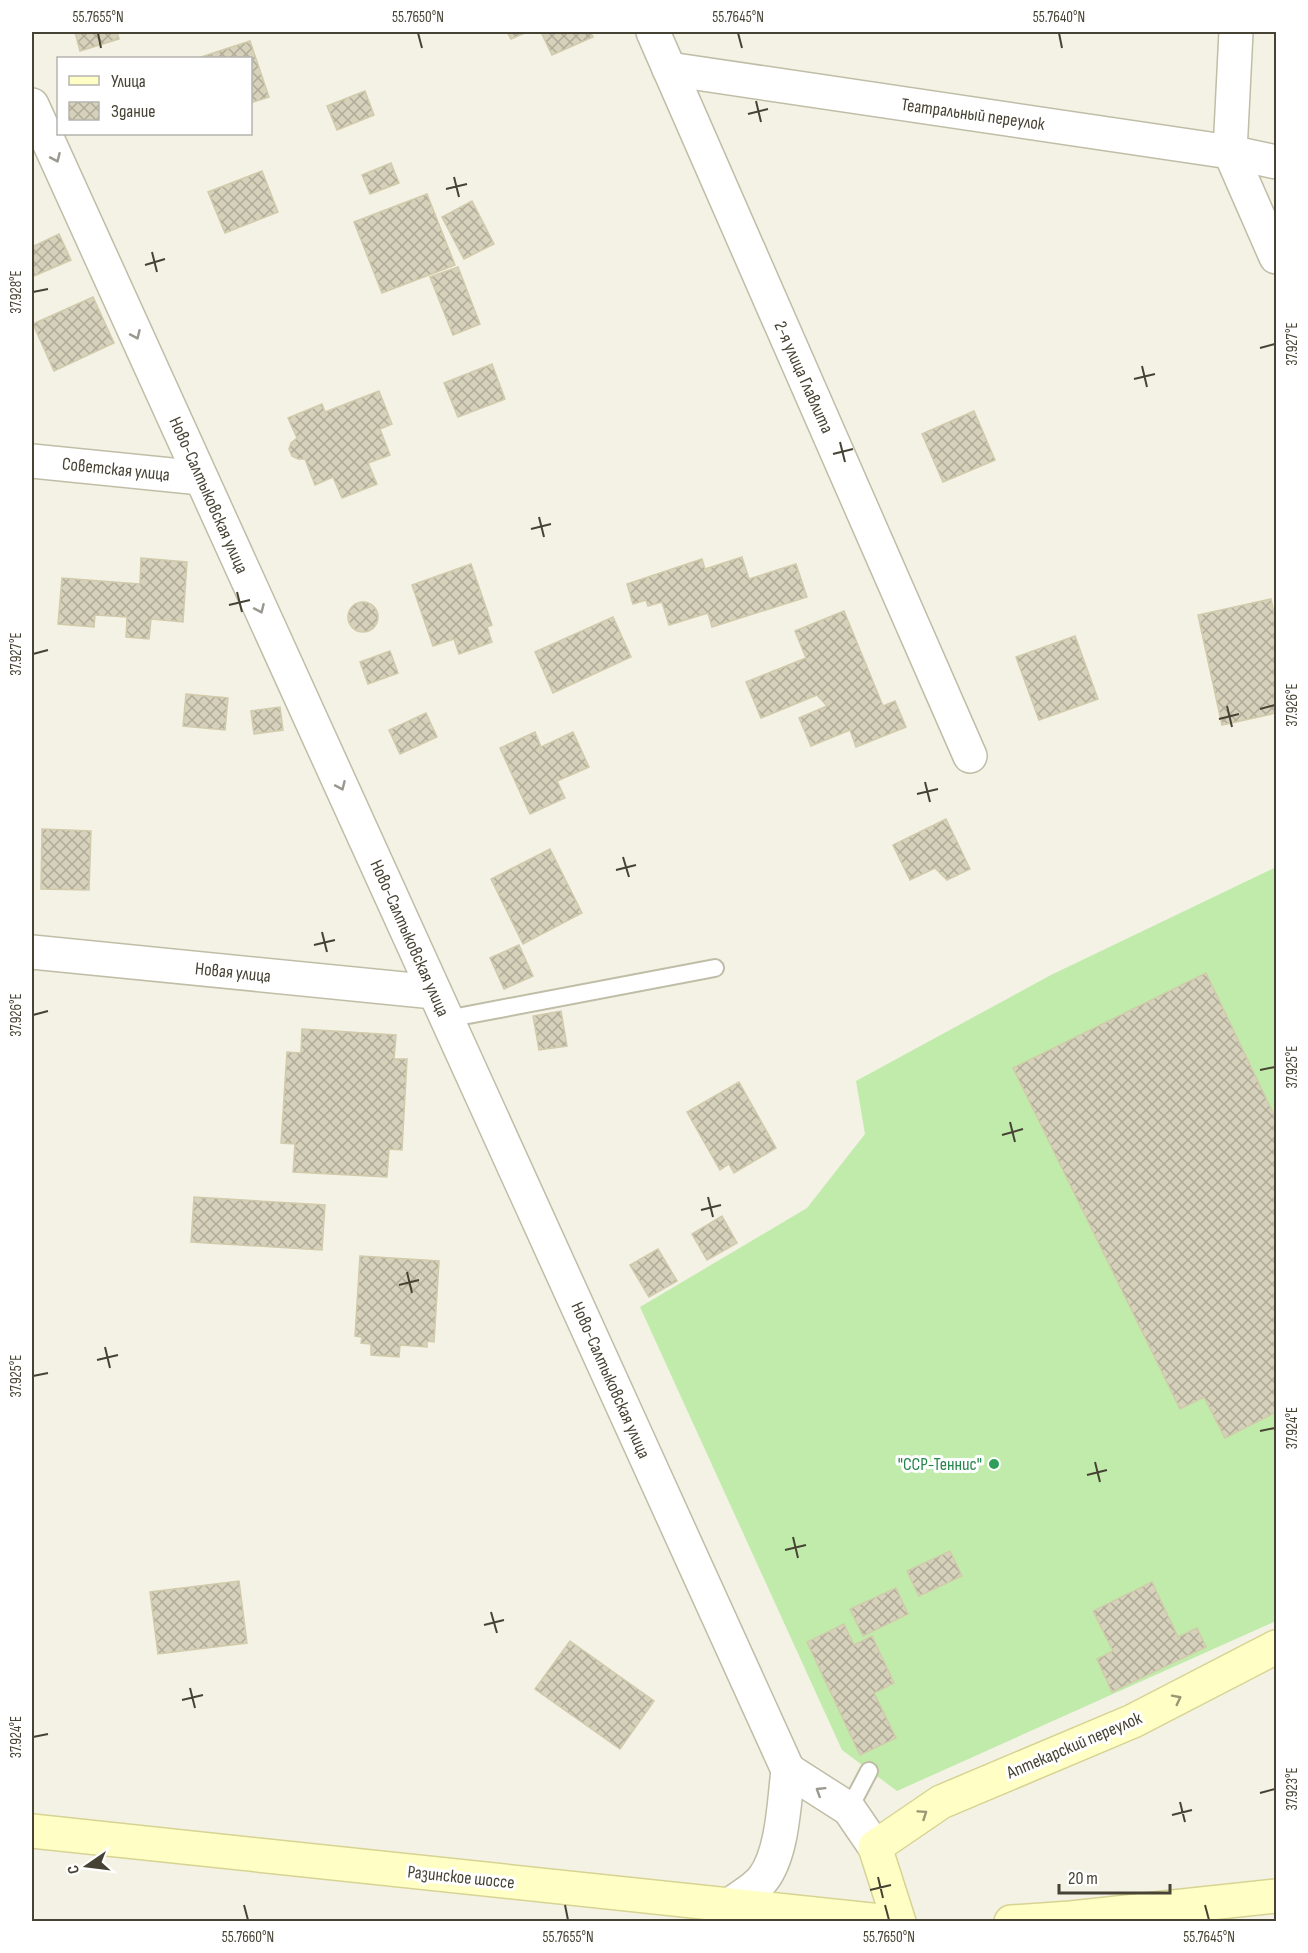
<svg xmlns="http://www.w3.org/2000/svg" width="1308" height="1953" font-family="'Sofia Sans Condensed',sans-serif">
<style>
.garden{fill:#c0ebab}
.building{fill:url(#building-cross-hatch);stroke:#d1cbac;stroke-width:1.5}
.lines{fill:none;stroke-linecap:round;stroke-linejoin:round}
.lane-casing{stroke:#c0bda7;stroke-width:20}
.street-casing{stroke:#c0bda7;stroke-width:36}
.secondary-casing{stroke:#d7d392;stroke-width:36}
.lane{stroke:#fff;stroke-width:16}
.street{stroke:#fff;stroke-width:33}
.secondary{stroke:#fffec4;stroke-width:33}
.oneway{stroke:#9a988f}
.oneway2{stroke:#9a9775}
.ticks{fill:none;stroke:#474334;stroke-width:2}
.leisure-dot{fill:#2e9e5b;stroke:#fff;stroke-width:2}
.labels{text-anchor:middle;stroke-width:6;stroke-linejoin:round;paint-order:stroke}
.street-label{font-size:18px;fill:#474334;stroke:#fff}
.leisure-label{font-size:18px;fill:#27864d;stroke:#fff;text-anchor:end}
.neatline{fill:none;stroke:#474334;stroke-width:2}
.ticks-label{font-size:15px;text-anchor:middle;fill:#474334}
</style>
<defs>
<pattern id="building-cross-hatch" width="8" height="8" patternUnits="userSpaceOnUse" patternTransform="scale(1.5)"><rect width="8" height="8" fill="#d6d1ba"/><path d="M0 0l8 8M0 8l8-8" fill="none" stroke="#afab98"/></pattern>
</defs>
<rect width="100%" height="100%" fill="#f4f2e5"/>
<path class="garden" d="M1276,867V1621L897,1791L842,1750L640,1307L807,1208L865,1134L856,1081L1051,975Z"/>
<g class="building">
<path d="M75,32H117L119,39L80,51Z"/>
<path d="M507,32H527L511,39Z"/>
<path d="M541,32H590L593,37L552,55Z"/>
<path d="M250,41L269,97L250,103V58H198Z"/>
<path d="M365,91L374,115L337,130L327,106Z"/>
<path d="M391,163L399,183L370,194L362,175Z"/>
<path d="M262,171L278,212L225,233L208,192Z"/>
<path d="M427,194L455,265L382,293L354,222Z"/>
<path d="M472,201L494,244L464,259L442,217Z"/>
<path d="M59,234L71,260L34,276L32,271V247Z"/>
<path d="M458,267L480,324L453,335L430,277Z"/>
<path d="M93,297L114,343L54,371L33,324Z"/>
<path d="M492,364L505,399L458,417L444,383Z"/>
<path d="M379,391L392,424L380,429L390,455L368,463L377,484L342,498L333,477L315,485L305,459H298L292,456L289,449L291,443L297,438L288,418L322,404L325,412Z"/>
<path d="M974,411L995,460L943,482L922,434Z"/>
<path d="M742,557L749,579L796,564L807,597L712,627L708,613L669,625L662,602L648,606L646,600L633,604L627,584L702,559L705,569Z"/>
<path d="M141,558L187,562L183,622L151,619L149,639L126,637L127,617L95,615L94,627L58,624L62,578L140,584Z"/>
<path d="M471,564L492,625L487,627L492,642L459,654L454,639L433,646L412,585Z"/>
<path d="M1271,599L1276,623V713L1222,725L1198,615Z"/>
<circle cx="363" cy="617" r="15"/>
<path d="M844,611L883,706L895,701L906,727L856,747L850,730L811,746L799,718L827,706L817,695L761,718L746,682L806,658L795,631Z"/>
<path d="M613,617L631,657L553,693L535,652Z"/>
<path d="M1075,636L1098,699L1039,720L1016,657Z"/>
<path d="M390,651L398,673L368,684L360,662Z"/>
<path d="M186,694L228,698L225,730L183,726Z"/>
<path d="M280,707L283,730L254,734L251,711Z"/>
<path d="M426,713L437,737L400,754L389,730Z"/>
<path d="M535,732L541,747L573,732L589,767L557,781L565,798L530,814L500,748Z"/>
<path d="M946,819L970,869L947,880L935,868L910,880L893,845Z"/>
<path d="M42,829L91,831L89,890L41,889Z"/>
<path d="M550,849L582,913L523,944L491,879Z"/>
<path d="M519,945L533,976L504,989L490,958Z"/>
<path d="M1206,973L1276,1119V1412L1225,1438L1204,1397L1180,1409L1013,1068Z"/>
<path d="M561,1011L567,1046L539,1050L533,1016Z"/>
<path d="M302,1029L396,1035L394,1059H407L402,1150L389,1149L387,1177L293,1172L295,1144L281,1143L287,1052L301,1053Z"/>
<path d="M739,1082L776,1148L734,1173L729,1164L720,1170L687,1112Z"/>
<path d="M194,1197L325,1205L322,1250L191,1242Z"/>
<path d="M722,1216L737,1243L707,1260L692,1234Z"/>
<path d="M658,1249L677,1281L649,1297L630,1265Z"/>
<path d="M360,1256L439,1261L434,1342L427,1341V1347L400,1345L399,1357L371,1355V1344L361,1343L362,1337L355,1336Z"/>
<path d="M950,1551L962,1576L919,1596L907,1571Z"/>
<path d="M239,1581L247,1643L158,1654L150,1592Z"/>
<path d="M1152,1582L1178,1637L1197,1628L1206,1647L1112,1692L1097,1659L1113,1651L1093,1611Z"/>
<path d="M896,1588L908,1614L863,1636L850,1609Z"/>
<path d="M844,1624L854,1645L872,1636L894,1683L874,1693L896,1738L860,1755L807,1642Z"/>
<path d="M570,1641L654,1701L620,1749L535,1689Z"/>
</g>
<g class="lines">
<g class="lane-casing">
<g id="lane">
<path d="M447,1019L715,968"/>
<path d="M849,1809L869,1771"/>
</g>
</g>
<g class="street-casing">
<g id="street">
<path d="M653,32L970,756"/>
<path d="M1236,32L1230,152L1276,257"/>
<path d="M669,69L1230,152L1276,162"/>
<path d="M32,105L788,1770"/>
<path d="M32,461L201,478"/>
<path d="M32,952L434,992"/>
<path d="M730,1905C740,1897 755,1889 763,1879C783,1853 784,1802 788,1770L849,1809L875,1847"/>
</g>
</g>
<g class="secondary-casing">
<g id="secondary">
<path d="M32,1831L890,1922"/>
<path d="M899,1922L875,1847L941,1802L1133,1721L1276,1647"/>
<path d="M1011,1922L1071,1918L1276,1896"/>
</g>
</g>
<use href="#lane" class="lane"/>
<use href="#street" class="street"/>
<use href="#secondary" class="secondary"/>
</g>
<defs><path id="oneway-chevron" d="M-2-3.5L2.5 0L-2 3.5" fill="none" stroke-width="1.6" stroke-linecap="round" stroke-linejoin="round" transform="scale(1.5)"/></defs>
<g class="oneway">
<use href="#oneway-chevron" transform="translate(56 158) rotate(66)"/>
<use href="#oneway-chevron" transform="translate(136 335) rotate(66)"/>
<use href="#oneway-chevron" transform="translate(260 609) rotate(66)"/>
<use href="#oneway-chevron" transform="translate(341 786) rotate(66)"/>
<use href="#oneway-chevron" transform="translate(820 1791) rotate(-148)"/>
</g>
<g class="oneway2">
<use href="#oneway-chevron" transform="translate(1177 1699) rotate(-27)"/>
<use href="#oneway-chevron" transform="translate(923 1814) rotate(-34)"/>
</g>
<path class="ticks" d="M98,33L101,48M418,33L422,48M738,33L742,48M1059,33L1062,48M756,101L761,122M748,114L768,109M454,177L459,197M446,189L467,184M152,252L157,272M145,265L165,259M33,292L48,289M1260,348L1275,344M1142,366L1147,387M1134,379L1155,374M840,442L845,462M833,454L853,449M539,517L544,537M531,529L551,524M237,592L242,612M229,605L250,600M33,654L48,650M1227,706L1232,727M1260,709L1275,705M1219,719L1239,714M925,782L930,802M917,794L938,789M623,857L629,877M616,870L636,865M322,932L327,952M314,945L335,940M33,1015L48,1011M1260,1070L1275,1067M1010,1122L1015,1142M1002,1135L1023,1129M708,1197L713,1217M701,1210L721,1205M407,1272L412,1293M399,1285L419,1280M105,1347L110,1368M97,1360L118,1355M33,1376L48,1373M1260,1431L1275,1428M1095,1462L1100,1482M1087,1475L1107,1470M793,1537L798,1558M785,1550L806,1545M491,1612L497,1633M484,1625L504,1620M190,1688L195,1708M182,1700L203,1695M33,1737L48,1734M1260,1793L1275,1789M1180,1802L1185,1822M1172,1815L1192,1810M878,1877L883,1898M870,1890L891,1885M244,1905L248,1920M565,1905L568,1920M885,1905L889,1920M1205,1905L1209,1920"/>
<circle class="leisure-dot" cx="994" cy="1464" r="6"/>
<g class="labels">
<g class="street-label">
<text transform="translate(973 114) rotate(8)" y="6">Театральный переулок</text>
<text transform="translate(804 377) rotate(66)" y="6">2-я улица Главлита</text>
<text transform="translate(116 469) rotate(6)" y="6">Советская улица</text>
<text transform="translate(209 495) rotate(66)" y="6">Ново-Салтыковская улица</text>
<text transform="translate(410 938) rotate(66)" y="6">Ново-Салтыковская улица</text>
<text transform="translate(233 972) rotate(6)" y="6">Новая улица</text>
<text transform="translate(611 1380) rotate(66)" y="6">Ново-Салтыковская улица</text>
<text transform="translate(1074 1745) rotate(-23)" y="6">Аптекарский переулок</text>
<text transform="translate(461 1877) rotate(6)" y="6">Разинское шоссе</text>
</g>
<g class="leisure-label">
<text x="982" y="1470">"ССР-Теннис"</text>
</g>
</g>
<rect width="1308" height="1953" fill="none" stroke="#ffffff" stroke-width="66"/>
<rect x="57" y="57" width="195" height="78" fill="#ffffff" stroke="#b5b4ae" stroke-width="1.5"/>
<rect x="69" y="76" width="30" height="9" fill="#fffec4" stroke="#b5b4ae" stroke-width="1.5"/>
<text x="111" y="87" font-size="18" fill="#474334">Улица</text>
<rect x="69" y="102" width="30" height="18" fill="url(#building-cross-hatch)" stroke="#b5b4ae" stroke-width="1.5"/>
<text x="111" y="117" font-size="18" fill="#474334">Здание</text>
<g transform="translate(87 1866) rotate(256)" stroke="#ffffff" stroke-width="4.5" paint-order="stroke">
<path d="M0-4.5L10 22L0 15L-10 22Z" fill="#474334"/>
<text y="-9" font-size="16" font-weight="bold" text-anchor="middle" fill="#474334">С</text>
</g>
<path d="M1059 1884v9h111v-9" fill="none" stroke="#474334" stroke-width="3"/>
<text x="1068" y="1884" font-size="18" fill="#474334" stroke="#ffffff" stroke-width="4.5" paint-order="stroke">20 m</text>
<rect x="33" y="33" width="1242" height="1887" class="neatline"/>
<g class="ticks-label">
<text x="98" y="22">55.7655°N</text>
<text x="418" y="22">55.7650°N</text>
<text x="738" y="22">55.7645°N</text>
<text x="1059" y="22">55.7640°N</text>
<text transform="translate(16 292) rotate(-90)" y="5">37.928°E</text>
<text transform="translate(1292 344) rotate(-90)" y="5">37.927°E</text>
<text transform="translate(16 654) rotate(-90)" y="5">37.927°E</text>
<text transform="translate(1292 705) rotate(-90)" y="5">37.926°E</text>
<text transform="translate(16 1015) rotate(-90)" y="5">37.926°E</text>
<text transform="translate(1292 1067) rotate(-90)" y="5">37.925°E</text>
<text transform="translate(16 1376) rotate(-90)" y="5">37.925°E</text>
<text transform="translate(1292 1428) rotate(-90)" y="5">37.924°E</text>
<text transform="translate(16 1737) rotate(-90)" y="5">37.924°E</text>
<text transform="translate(1292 1789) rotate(-90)" y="5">37.923°E</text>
<text x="248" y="1942">55.7660°N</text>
<text x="568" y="1942">55.7655°N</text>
<text x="889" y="1942">55.7650°N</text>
<text x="1209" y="1942">55.7645°N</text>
</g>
</svg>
